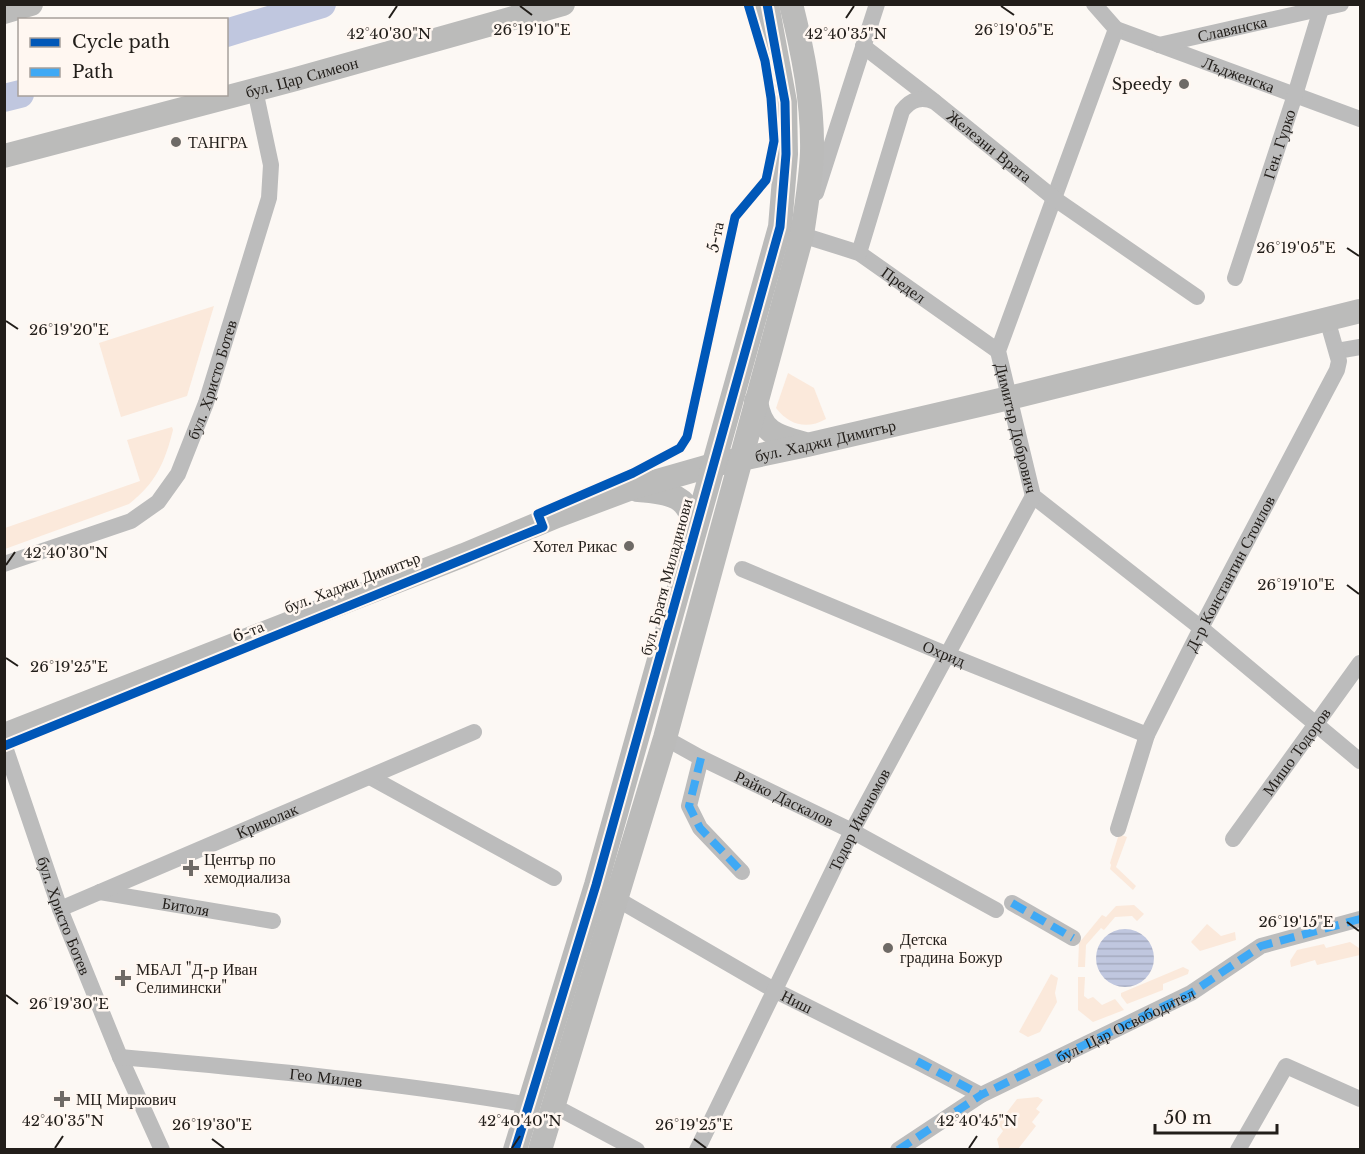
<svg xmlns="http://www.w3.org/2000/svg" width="1365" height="1154" font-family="'Libre Baskerville',serif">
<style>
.grass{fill:#fbe9db}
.water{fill:url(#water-rules)}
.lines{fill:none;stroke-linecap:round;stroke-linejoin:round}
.river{stroke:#c0c7df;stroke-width:28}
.street{stroke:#bcbcbc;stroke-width:16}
.secondary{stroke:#bbbbba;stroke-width:24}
.quiet{stroke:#3fa9f5;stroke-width:8;stroke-dasharray:15 8;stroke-linecap:butt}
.cycleway-casing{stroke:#fff7f1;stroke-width:13}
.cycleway{stroke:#0057b8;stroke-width:9}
.ticks{fill:none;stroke:#221e1a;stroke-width:2}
.poi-dot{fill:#6e6a66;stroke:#fff7f1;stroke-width:2}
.labels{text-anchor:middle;stroke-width:5;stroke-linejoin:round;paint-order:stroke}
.street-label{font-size:16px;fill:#221e1a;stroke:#fff7f1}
.poi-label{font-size:16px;fill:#221e1a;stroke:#fff7f1;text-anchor:start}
.ticks-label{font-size:15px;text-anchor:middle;fill:#221e1a;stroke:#fff7f1;stroke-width:5;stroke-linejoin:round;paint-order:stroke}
</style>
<defs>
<pattern id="water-rules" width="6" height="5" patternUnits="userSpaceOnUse" patternTransform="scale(1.5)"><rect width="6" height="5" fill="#c0c7df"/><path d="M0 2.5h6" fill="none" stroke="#a5aabf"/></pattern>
</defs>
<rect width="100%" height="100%" fill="#fcf8f4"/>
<g class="grass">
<path d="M214,306L187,396L121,417L99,343Z"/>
<path d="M788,373L814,388L826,419C807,430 789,425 776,408Z"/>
<path d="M172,427L173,430C165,462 156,483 129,504L5,549V528L140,481L127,440Z"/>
<path d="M1119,834L1127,837L1116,867L1136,886L1133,890L1110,869L1111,865L1110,863Z"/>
<path d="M1134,905L1144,914L1137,921L1132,916L1115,917L1104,930L1101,928L1086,945L1085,967H1078L1079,943L1102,915L1106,917L1116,906Z"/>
<path d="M1207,924L1221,936L1235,932L1236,940L1200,951L1191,942Z"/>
<path d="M1350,942L1359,948L1360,955L1317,965L1315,960L1291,967L1290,961L1297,950L1324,944L1326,948Z"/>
<path d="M1183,967L1189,970L1188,974L1163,984V990L1127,1004L1121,996V993Z"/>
<path d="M1051,974L1058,978L1055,993L1057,1002L1040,1032L1028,1037L1019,1032Z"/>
<path d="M1078,977H1085L1084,996L1088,999L1093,997L1102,1005L1115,999L1124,1010L1093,1022L1078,1010Z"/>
<path d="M1038,1097L1043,1100L1036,1109L1040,1112L1032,1122L1036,1126L1018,1149H998L999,1147L997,1139L1003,1131L998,1124L1017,1099Z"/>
</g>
<circle class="water" cx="1125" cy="958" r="29"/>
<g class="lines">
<g class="river">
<path d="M226,33L322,4"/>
<path d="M4,98L20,94"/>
</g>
<g class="street">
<path id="s1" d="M1094,4L1116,29L1360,119"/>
<path id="s2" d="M1116,29L998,351L1033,496L1201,628L1360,761"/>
<path id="s3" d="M1159,45L1341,4"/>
<path d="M863,46L934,101"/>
<path d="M816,193L877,4"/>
<path id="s4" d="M805,226L802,235L859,253L998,351"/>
<path id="s5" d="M859,253L902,111C911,99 922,96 935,102L1055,199L1197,297"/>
<path id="s6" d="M1235,278L1295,95L1321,9"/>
<path d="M1337,351L1360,347"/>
<path id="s7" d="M4,564L131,521L158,502L178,474L206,403L269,198L271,165L255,90"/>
<path id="s8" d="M742,569L948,655L1147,735"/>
<path id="s9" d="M665,738L701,758L852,831L996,910"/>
<path id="s10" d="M4,744L60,909L120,1057L162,1150"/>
<path d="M701,758L689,806L700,828L742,872"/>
<path d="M370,777L554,878"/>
<path id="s11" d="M1118,829L1147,735L1201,628L1337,370L1339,361L1327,319"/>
<path id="s12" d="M1233,839L1360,663"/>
<path id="s13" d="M100,892L273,921"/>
<path id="s14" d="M617,899L774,990L920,1063L981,1095"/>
<path d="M1012,903L1073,938"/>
<path id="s15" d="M60,909L474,732"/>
<path id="s16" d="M120,1057C257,1069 394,1082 530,1105"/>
<path d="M554,1106L637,1150"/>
<path id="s17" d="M697,1150L852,831L1033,496"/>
<path d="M898,1150L981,1095L1191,993L1261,946L1360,919"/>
<path d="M1238,1150L1286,1066L1360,1099"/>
</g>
<g class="secondary">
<path d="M4,12L31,4"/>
<path id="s18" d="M4,156L296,79L563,4"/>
<path d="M756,401C761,433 776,436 805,444"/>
<path d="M638,490C668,492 692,495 694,531"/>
<path id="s19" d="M4,735L464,555L557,516L629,489L713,465L807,445L1009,398L1360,311"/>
<path d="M515,1150L596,885L780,227L786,154L785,102L767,4"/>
<path d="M540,1150L665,738L802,235C806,208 811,179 812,152C813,102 803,52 791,4"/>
</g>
<g class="quiet">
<path d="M701,758L689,806L700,828L742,872"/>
<path d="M1012,903L1073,938"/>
<path d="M917,1061L981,1095"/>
<path id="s20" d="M898,1150L981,1095L1191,993L1261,946L1360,919"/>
</g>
<g class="cycleway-casing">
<g id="cycleway">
<path d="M4,746L543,527L538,514L633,473L680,448L687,437L735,217L766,180L774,141L771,98L765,61L748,4"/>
<path d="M515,1150L596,885L780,227L786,154L785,102L767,4"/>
</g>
</g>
<use href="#cycleway" class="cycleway"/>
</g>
<path class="ticks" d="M520,6L532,15M1001,6L1014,15M389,18L397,6M846,18L854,6M1347,248L1359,256M6,321L18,329M6,565L15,552M1347,585L1359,594M6,658L18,666M1347,922L1359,931M6,995L18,1004M212,1139L224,1148M694,1139L706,1148M55,1148L63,1136M512,1148L520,1136M969,1148L977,1136"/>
<g class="poi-dot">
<circle cx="1184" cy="84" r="6"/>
<circle cx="176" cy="142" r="6"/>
<circle cx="629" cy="546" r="6"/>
<path d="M188 859h6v6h6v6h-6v6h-6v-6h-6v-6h6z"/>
<circle cx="888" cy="948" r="6"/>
<path d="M120 969h6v6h6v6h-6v6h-6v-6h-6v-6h6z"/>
<path d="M59 1090h6v6h6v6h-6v6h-6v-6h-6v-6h6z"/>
</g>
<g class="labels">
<g class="street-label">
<text dy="6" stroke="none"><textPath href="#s3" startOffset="75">Славянска</textPath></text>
<text dy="6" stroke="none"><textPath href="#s1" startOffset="164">Лъдженска</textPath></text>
<text dy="6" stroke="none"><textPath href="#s18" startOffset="308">бул. Цар Симеон</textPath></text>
<text dy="6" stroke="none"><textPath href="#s6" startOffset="141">Ген. Гурко</textPath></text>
<text dy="6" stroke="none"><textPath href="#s5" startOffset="256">Железни Врата</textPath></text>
<text transform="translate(715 237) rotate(-78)" y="6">5-та</text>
<text dy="6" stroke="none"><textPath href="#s4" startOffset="124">Предел</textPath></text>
<text dy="6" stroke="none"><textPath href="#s7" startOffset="302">бул. Христо Ботев</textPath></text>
<text dy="6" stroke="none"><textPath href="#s2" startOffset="422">Димитър Добрович</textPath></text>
<text dy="6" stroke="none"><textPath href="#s19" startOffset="874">бул. Хаджи Димитър</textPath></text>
<text dy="6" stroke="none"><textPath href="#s11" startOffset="280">Д-р Константин Стоилов</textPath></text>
<text transform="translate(666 577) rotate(-75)" y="6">бул. Братя Миладинови</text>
<text transform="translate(352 582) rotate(-21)" y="6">бул. Хаджи Димитър</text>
<text transform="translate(248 631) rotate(-22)" y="6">6-та</text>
<text dy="6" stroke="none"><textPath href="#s8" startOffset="219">Охрид</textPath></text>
<text dy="6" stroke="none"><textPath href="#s12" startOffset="108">Мишо Тодоров</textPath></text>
<text dy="6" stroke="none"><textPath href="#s9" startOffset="134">Райко Даскалов</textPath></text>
<text dy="6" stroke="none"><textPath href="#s17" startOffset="368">Тодор Икономов</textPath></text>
<text dy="6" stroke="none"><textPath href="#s15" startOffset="225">Криволак</textPath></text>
<text dy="6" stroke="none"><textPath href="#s13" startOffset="87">Битоля</textPath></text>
<text dy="6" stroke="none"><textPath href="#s10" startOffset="182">бул. Христо Ботев</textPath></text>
<text dy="6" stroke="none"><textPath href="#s14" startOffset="207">Ниш</textPath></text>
<text dy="6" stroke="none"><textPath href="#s20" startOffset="260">бул. Цар Освободител</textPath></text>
<text dy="6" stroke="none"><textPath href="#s16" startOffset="207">Гео Милев</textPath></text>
</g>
<g class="poi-label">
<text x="1172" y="90" text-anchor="end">Speedy</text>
<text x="188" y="148">ТАНГРА</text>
<text x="617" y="552" text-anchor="end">Хотел Рикас</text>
<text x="204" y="865">Център по<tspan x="204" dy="18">хемодиализа</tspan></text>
<text x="900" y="945">Детска<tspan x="900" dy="18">градина Божур</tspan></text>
<text x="136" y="975">МБАЛ "Д-р Иван<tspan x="136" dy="18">Селимински"</tspan></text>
<text x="76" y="1105">МЦ Миркович</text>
</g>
</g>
<g class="ticks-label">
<text x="532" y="35">26°19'10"E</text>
<text x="1014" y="35">26°19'05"E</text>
<text x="389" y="39">42°40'30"N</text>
<text x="846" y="39">42°40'35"N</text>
<text x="1296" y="253">26°19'05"E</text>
<text x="69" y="335">26°19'20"E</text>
<text x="66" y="558">42°40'30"N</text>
<text x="1296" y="590">26°19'10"E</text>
<text x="69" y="672">26°19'25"E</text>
<text x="1296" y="927">26°19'15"E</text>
<text x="69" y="1009">26°19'30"E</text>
<text x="63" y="1126">42°40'35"N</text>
<text x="520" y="1126">42°40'40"N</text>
<text x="977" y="1126">42°40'45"N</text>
<text x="212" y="1130">26°19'30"E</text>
<text x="694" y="1130">26°19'25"E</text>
</g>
<rect width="1365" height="1154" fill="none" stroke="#221e1a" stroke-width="12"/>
<rect x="18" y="18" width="210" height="78" fill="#fff7f1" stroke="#a7a09b" stroke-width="1.5"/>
<rect x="30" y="38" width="30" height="9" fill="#0057b8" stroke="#a7a09b" stroke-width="1.5"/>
<text x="72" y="48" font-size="18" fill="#221e1a">Cycle path</text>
<rect x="30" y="68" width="30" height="9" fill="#3fa9f5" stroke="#a7a09b" stroke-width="1.5"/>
<text x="72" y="78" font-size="18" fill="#221e1a">Path</text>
<path d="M1155 1124v9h122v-9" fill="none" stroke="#221e1a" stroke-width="3"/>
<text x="1164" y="1124" font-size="18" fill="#221e1a" stroke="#fff7f1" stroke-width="4.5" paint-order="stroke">50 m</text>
</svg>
